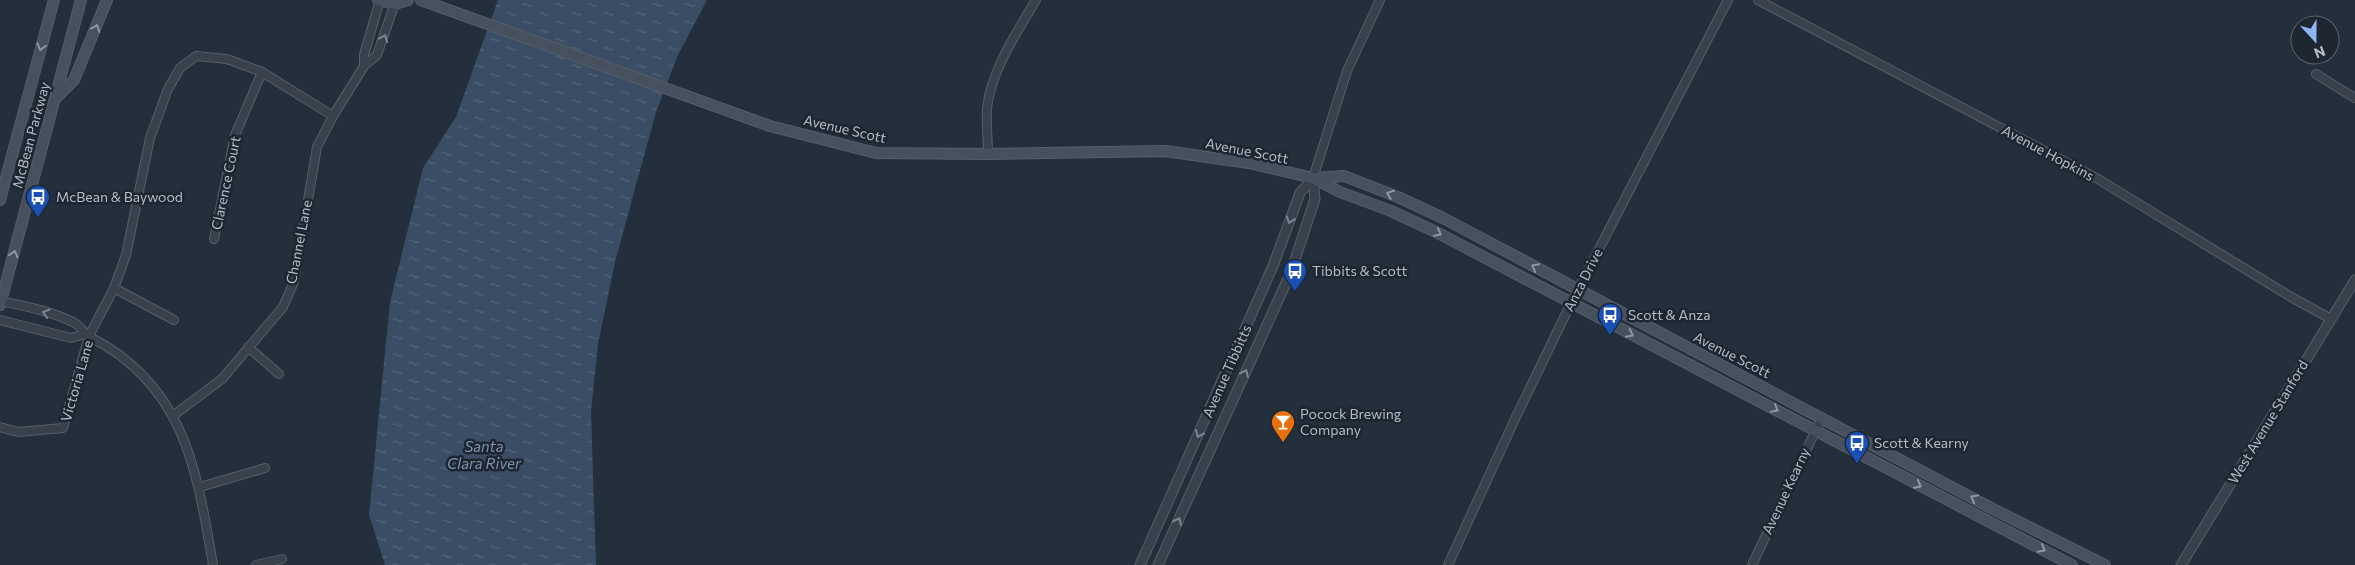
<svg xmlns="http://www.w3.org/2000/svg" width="2355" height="565" font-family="Commissioner,sans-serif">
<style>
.water{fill:url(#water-ripples)}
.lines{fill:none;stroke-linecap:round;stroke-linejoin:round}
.minor-casing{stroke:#565f6a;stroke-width:10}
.tertiary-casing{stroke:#565f6a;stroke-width:11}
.secondary-casing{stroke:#565f6a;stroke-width:12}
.minor{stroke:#38414c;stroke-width:8}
.tertiary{stroke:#38414c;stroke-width:9}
.secondary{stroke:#46505f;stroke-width:10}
.oneway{stroke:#8e96a3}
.oneway2{stroke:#7c8590}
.labels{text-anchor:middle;stroke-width:5;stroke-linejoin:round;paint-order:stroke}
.street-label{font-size:14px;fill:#b4bcc7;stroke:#1d2631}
.poi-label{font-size:14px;fill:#b4bcc7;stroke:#1d2631;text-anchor:start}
.water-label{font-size:15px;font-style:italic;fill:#7c93ae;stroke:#1d2631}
</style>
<defs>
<pattern id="water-ripples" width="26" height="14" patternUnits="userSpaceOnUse" patternTransform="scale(1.25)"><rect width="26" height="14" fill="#3a4d64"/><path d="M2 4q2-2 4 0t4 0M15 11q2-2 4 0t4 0" fill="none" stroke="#546579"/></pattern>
</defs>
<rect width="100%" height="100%" fill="#242f3c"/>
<path class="water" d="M498,0H707L678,55L656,112L615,262L598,344L591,412L596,565H385L369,515L390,302L423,168L456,117Z"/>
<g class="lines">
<g class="minor-casing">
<g id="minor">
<path d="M1758,0L2098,179L2291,297L2331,319"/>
<path d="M364,66V55L380,0"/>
<path d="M2316,74L2355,98"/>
<path d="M988,154C988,139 986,123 987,108C991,71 1017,32 1036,0"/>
<path d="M1313,178L1347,71L1380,0"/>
<path d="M214,239L235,135L262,72"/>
<path d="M114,288L174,320"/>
<path d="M0,301C24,306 51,311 73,322C80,325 83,333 90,337C185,385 197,471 213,565"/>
<path d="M0,320L71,338L85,334"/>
<path d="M248,347L279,374"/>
<path d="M174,415L222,379L283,307L294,282L317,147L333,116L364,66L377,55L396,0"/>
<path d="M0,427L18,432L63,428L89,336L114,288L126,255L150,138L168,89L180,68L196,56L227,59L262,72L333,116"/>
<path d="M200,487L265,468"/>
<path d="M256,565L282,559"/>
<path d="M1448,565L1515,419L1571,303L1728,0"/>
<path d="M1752,565L1822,417"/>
</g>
</g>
<g class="tertiary-casing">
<g id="tertiary">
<path d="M1140,565L1273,266L1300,193L1313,178"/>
<path d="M1158,565L1291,272L1315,199L1313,178"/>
<path d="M2181,565L2355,280"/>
</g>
</g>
<g class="secondary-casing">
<g id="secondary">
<path d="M378,0L395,4L408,0"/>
<path d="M421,0L770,126L876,153L988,154L1165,151L1249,163L1313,178L1340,192L1391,211L1436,232L2072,565"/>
<path d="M56,98L74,80L107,0"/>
<path d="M1314,178L1344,176L1398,197L1443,218L1995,510L2105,565"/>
<path d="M0,200L54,0"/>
<path d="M0,305L81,0"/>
</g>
</g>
<use href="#minor" class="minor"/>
<use href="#tertiary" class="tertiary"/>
<use href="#secondary" class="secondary"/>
</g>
<defs><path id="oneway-chevron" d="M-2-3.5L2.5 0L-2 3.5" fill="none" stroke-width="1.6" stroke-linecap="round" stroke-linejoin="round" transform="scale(1.25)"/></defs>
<g class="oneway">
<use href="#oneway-chevron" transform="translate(96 28) rotate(-69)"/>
<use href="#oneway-chevron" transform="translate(41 47) rotate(105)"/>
<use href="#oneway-chevron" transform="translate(1390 194) rotate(-159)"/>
<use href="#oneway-chevron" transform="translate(1438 233) rotate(27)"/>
<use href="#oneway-chevron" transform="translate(14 254) rotate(-75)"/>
<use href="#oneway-chevron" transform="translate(1535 267) rotate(-153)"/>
<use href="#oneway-chevron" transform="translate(1630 334) rotate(27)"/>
<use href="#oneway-chevron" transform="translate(1775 409) rotate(28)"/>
<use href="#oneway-chevron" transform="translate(1918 485) rotate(28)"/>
<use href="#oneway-chevron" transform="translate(1974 498) rotate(-151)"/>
<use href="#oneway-chevron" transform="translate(2042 549) rotate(28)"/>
</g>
<g class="oneway2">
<use href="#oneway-chevron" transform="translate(384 38) rotate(-68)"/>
<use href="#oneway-chevron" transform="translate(1290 220) rotate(110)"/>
<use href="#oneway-chevron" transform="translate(46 313) rotate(-163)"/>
<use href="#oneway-chevron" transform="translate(1245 373) rotate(-66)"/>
<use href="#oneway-chevron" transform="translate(1199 434) rotate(114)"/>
<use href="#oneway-chevron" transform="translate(1178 521) rotate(-66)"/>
</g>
<defs>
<g id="bus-pin" transform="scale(1.25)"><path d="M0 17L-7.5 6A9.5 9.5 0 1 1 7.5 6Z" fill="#1a4fb4" stroke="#1d2631"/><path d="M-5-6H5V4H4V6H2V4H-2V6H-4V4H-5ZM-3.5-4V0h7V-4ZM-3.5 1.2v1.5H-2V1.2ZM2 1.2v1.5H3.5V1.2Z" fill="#fff"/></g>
<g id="bar-pin" transform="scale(1.25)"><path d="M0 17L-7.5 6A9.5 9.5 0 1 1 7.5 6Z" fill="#e8710a" stroke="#1d2631"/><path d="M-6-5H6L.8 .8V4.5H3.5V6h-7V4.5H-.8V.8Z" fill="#fff"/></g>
</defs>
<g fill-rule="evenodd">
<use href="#bus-pin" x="38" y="197"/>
<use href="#bus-pin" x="1295" y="271"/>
<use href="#bus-pin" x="1610" y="315"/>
<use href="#bar-pin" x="1283" y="422"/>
<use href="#bus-pin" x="1857" y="443"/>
</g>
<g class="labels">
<g class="street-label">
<text transform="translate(845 129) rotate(13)" y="5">Avenue Scott</text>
<text transform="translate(31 135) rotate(-75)" y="5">McBean Parkway</text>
<text transform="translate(1247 151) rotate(11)" y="5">Avenue Scott</text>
<text transform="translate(2048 153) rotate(28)" y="5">Avenue Hopkins</text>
<text transform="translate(226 183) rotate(-78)" y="5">Clarence Court</text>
<text transform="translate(299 242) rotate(-79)" y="5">Channel Lane</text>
<text transform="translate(1583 280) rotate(-63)" y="5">Anza Drive</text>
<text transform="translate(1732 355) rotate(27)" y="5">Avenue Scott</text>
<text transform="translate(1227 371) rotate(-66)" y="5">Avenue Tibbitts</text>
<text transform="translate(77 381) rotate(-74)" y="5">Victoria Lane</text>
<text transform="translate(2268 422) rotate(-59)" y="5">West Avenue Stanford</text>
<text transform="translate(1786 491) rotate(-65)" y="5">Avenue Kearny</text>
</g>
<g class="poi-label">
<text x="56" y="202">McBean &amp; Baywood</text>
<text x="1312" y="276">Tibbits &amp; Scott</text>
<text x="1628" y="320">Scott &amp; Anza</text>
<text x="1300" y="419">Pocock Brewing<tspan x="1300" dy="16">Company</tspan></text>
<text x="1874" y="448">Scott &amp; Kearny</text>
</g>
<g class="water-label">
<text x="484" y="452">Santa<tspan x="484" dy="17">Clara River</tspan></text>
</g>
</g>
<g transform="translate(2315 40) rotate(159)"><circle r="24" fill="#1d2631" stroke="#59626d"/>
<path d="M0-4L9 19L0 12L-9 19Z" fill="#8db6f3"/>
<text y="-8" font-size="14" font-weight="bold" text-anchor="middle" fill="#b4bcc7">N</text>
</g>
</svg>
